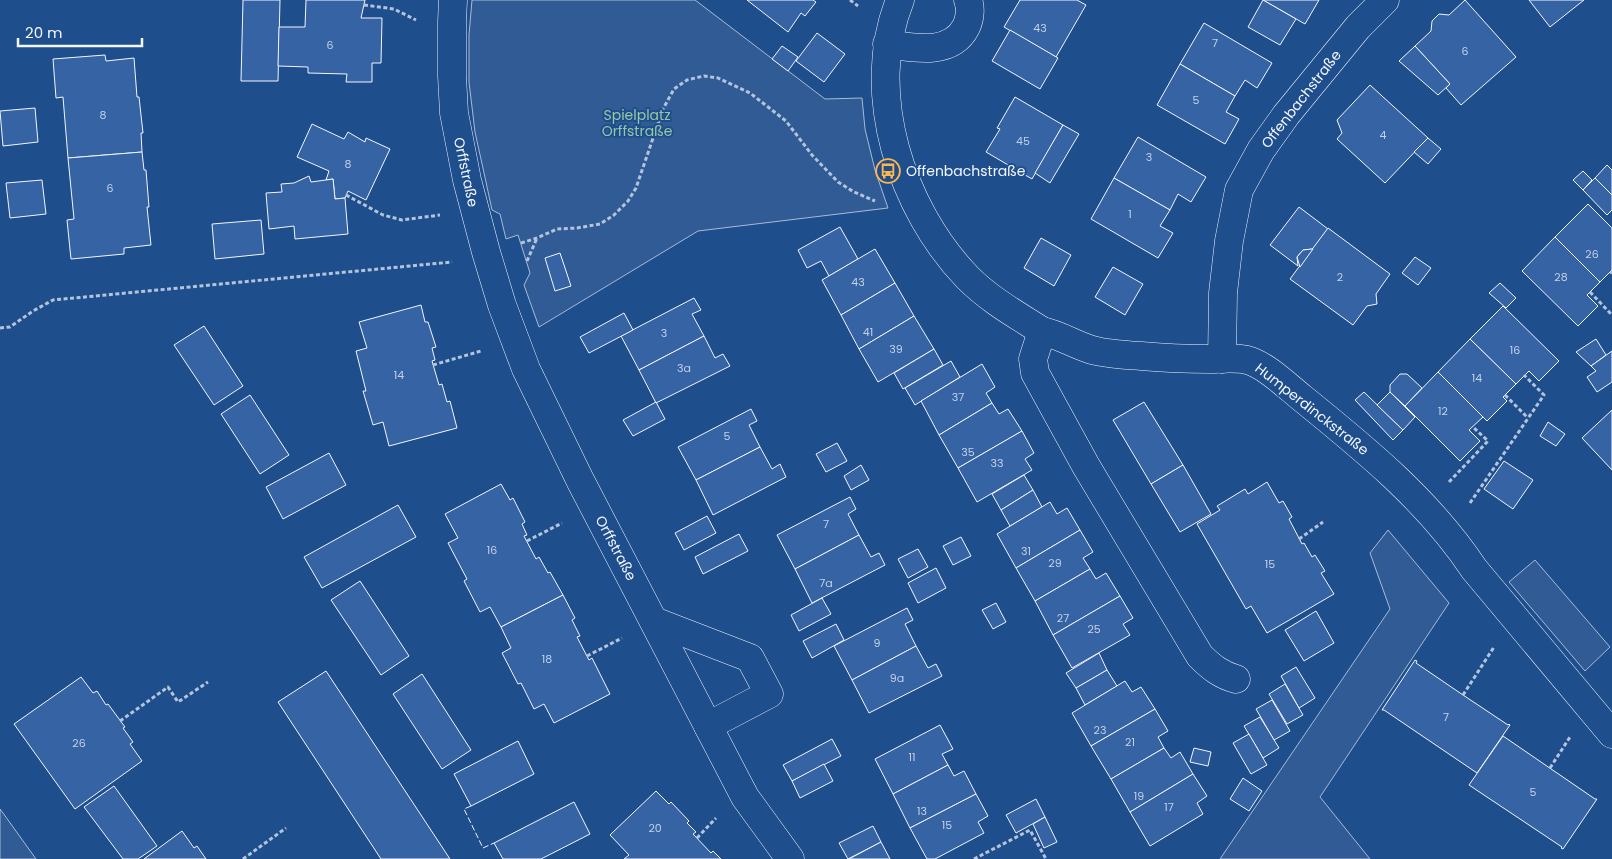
<svg xmlns="http://www.w3.org/2000/svg" width="1612" height="859" font-family="Poppins,sans-serif">
<style>
.built{fill:#305b95;stroke:#a8bbd7}
.building{fill:#3563a3;stroke:#f2f6ff}
.lines{fill:none;stroke-linecap:round;stroke-linejoin:round}
.minor-casing{stroke:#f2f6ff;stroke-width:29}
.path{stroke:#b3c4dc;stroke-width:3;stroke-dasharray:4 2.5;stroke-linecap:butt}
.minor{stroke:#1f4e8c;stroke-width:28}
.fence{stroke:#f2f6ff;stroke-width:1;stroke-dasharray:6 2.5;stroke-linecap:butt}
.labels{text-anchor:middle;stroke-width:4;stroke-linejoin:round;paint-order:stroke}
.number-label{font-size:11px;fill:#c3d1e8}
.street-label{font-size:14px;fill:#f2f6ff;stroke:#1f4e8c}
.park-label{font-size:14px;fill:#97c8a6;stroke:#1f4e8c}
.poi-label{font-size:14px;fill:#f2f6ff;stroke:#1f4e8c;text-anchor:start}
</style>
<rect width="100%" height="100%" fill="#1f4e8c"/>
<g class="built">
<path d="M472,0H695L825,99L862,98L865,129L875,170L888,208L698,231L539,327L524,285L530,273L518,235L506,239L500,214L492,210L486,182L475,132L469,82V35Z"/>
<path d="M1388,530L1449,603L1320,797L1370,859H1220L1390,609L1370,553Z"/>
<path d="M1535,560L1610,647L1585,671L1509,582Z"/>
<path d="M0,809L3,813L36,859H0Z"/>
</g>
<g class="building">
<path d="M243,0H280L278,81H241Z"/>
<path d="M306,0H365L361,18H382L381,63H372V82H346L347,74L308,73V67L278,66L279,27H305Z"/>
<path d="M747,0H813L816,2L805,16L801,13L788,32Z"/>
<path d="M1020,0H1077L1086,5L1056,57L1004,27Z"/>
<path d="M1263,0H1319L1305,24Z"/>
<path d="M1263,0L1296,19L1280,45L1248,27Z"/>
<path d="M1465,0L1516,57L1461,105L1446,88L1450,84L1415,46L1431,31L1432,21L1439,14L1449,15Z"/>
<path d="M1529,0H1584L1550,27Z"/>
<path d="M1204,23L1272,63L1257,88L1245,80L1235,96L1180,64Z"/>
<path d="M1010,30L1058,58L1040,89L992,61Z"/>
<path d="M817,33L845,54L824,82L796,61Z"/>
<path d="M782,46L798,57L788,71L772,59Z"/>
<path d="M1415,46L1450,84L1438,95L1399,61Z"/>
<path d="M105,55L106,61L134,58L137,97H139L143,133H141L142,152L68,158L63,97L56,98L53,59Z"/>
<path d="M1180,64L1235,96L1226,112L1239,119L1225,144L1157,105Z"/>
<path d="M1370,85L1428,138L1385,183L1337,139L1342,133L1337,120Z"/>
<path d="M1015,97L1063,125L1032,179L986,152L1000,129L997,128Z"/>
<path d="M35,108L38,142L3,146L0,111Z"/>
<path d="M312,124L344,139L348,132L365,142L366,138L390,149L366,200L348,191L345,198L335,199L333,179L326,180L329,171L297,157Z"/>
<path d="M1063,125L1079,134L1050,183L1035,173Z"/>
<path d="M1138,137L1206,177L1191,202L1178,194L1170,210L1114,178Z"/>
<path d="M1428,138L1441,149L1428,164L1414,152Z"/>
<path d="M142,152L144,170H146L149,207H147L151,245L124,248V254L71,259L67,220L74,219L68,158Z"/>
<path d="M1607,165L1612,170V195L1595,178Z"/>
<path d="M1583,171L1592,180L1583,190L1573,180Z"/>
<path d="M309,176L311,182L333,179L335,199L345,198L348,234L295,239L294,226L269,229L266,193L282,192L281,184L294,183Z"/>
<path d="M1114,178L1170,210L1160,226L1173,233L1158,258L1091,219Z"/>
<path d="M1595,178L1612,195V210L1607,215L1583,190Z"/>
<path d="M42,180L46,214L10,218L6,183Z"/>
<path d="M1588,204L1612,228V270L1600,282L1555,237Z"/>
<path d="M1299,207L1328,229L1313,249L1303,250L1297,257L1298,266L1270,245Z"/>
<path d="M261,220L264,254L215,259L212,224Z"/>
<path d="M840,227L858,259L829,276L821,261L807,268L798,250Z"/>
<path d="M1328,228L1390,274L1376,294L1377,304L1367,306L1353,325L1290,279Z"/>
<path d="M1555,237L1600,282L1587,295L1598,306L1578,326L1522,271Z"/>
<path d="M1041,238L1071,255L1054,286L1024,268Z"/>
<path d="M875,249L895,283L841,315L822,280Z"/>
<path d="M1312,249H1313L1300,267L1297,257L1303,250Z"/>
<path d="M560,253L571,286L555,291L545,258Z"/>
<path d="M1415,257L1431,268L1418,285L1402,273Z"/>
<path d="M1113,267L1143,284L1125,315L1095,297Z"/>
<path d="M895,283L914,316L859,349L841,315Z"/>
<path d="M1500,283L1516,298L1506,308L1489,293Z"/>
<path d="M694,298L701,310L692,314L704,336L639,370L621,336Z"/>
<path d="M421,305L425,322H428L436,347L432,348L435,360L432,361L439,385L442,384L447,402L450,401L457,428L389,446L383,422L373,425L363,391H366L356,351L367,348L359,322Z"/>
<path d="M1503,306L1559,361L1539,381L1529,371L1516,384L1470,339Z"/>
<path d="M624,313L633,330L589,353L580,337Z"/>
<path d="M914,316L934,349L878,382L859,349Z"/>
<path d="M204,326L243,386L214,405L174,345Z"/>
<path d="M704,336L715,358L723,354L730,366L656,403L639,370Z"/>
<path d="M1470,339L1516,384L1503,397L1507,401L1487,421L1438,372Z"/>
<path d="M1596,339L1606,355L1591,366L1576,352Z"/>
<path d="M934,349L943,365L903,389L894,373Z"/>
<path d="M1612,351V382L1597,392L1587,377L1596,371L1591,366Z"/>
<path d="M951,361L960,377L915,405L905,388Z"/>
<path d="M982,364L995,387L986,393L992,403L939,435L921,401Z"/>
<path d="M1438,372L1483,417L1469,430L1480,441L1460,461L1405,406Z"/>
<path d="M1400,374H1407L1422,388L1405,406L1390,392V385Z"/>
<path d="M1364,392L1403,430L1393,440L1355,400Z"/>
<path d="M1390,392L1415,417L1403,430L1377,405Z"/>
<path d="M250,395L289,455L260,474L221,414Z"/>
<path d="M656,402L665,419L633,436L623,420Z"/>
<path d="M1144,402L1183,465L1151,484L1113,420Z"/>
<path d="M992,403L999,414L1008,409L1022,431L958,468L939,435Z"/>
<path d="M751,409L757,421L749,425L760,447L696,480L678,447Z"/>
<path d="M1612,410V470L1582,438Z"/>
<path d="M1548,422L1565,434L1556,446L1540,436Z"/>
<path d="M1022,431L1034,453L1025,459L1032,470L977,502L958,468Z"/>
<path d="M837,443L847,461L826,472L816,454Z"/>
<path d="M760,447L772,469L780,464L786,477L713,515L696,480Z"/>
<path d="M329,453L346,485L283,519L266,487Z"/>
<path d="M1504,461L1533,480L1513,509L1484,489Z"/>
<path d="M861,465L869,480L851,490L844,476Z"/>
<path d="M1183,465L1211,514L1180,532L1151,484Z"/>
<path d="M1024,475L1033,490L1001,510L992,494Z"/>
<path d="M1267,482L1279,503L1283,501L1292,517L1289,519L1302,544L1304,543L1312,557L1315,555L1325,571L1321,573L1334,594L1267,633L1251,606L1246,609L1197,524L1220,510L1217,506L1245,489L1248,494Z"/>
<path d="M501,484L510,500L513,498L525,522L522,524L527,535L524,536L536,559L539,557L548,573L550,572L563,595L501,627L490,607L480,612L464,581L467,579L448,543L458,538L445,514Z"/>
<path d="M1033,490L1042,507L1010,526L1001,510Z"/>
<path d="M850,497L856,509L848,514L859,535L795,569L777,535Z"/>
<path d="M1050,502L1057,514L1067,508L1080,530L1016,568L997,534Z"/>
<path d="M398,505L416,537L322,588L304,557Z"/>
<path d="M707,516L716,533L684,550L675,533Z"/>
<path d="M1080,530L1093,552L1083,558L1090,569L1035,601L1016,568Z"/>
<path d="M739,534L748,551L703,574L695,557Z"/>
<path d="M859,535L871,557L879,553L885,565L812,603L795,569Z"/>
<path d="M961,537L971,556L953,565L943,546Z"/>
<path d="M918,549L928,567L908,578L898,559Z"/>
<path d="M936,568L946,588L918,603L908,583Z"/>
<path d="M1090,569L1096,579L1106,573L1120,596L1053,635L1035,601Z"/>
<path d="M360,581L409,656L381,675L331,600Z"/>
<path d="M563,595L575,618L572,620L580,636L577,637L589,660L592,658L610,694L554,723L544,704L534,709L521,683L518,684L502,653L511,648L501,627Z"/>
<path d="M1120,596L1133,618L1123,624L1130,635L1072,668L1053,635Z"/>
<path d="M822,598L831,614L799,631L791,615Z"/>
<path d="M996,603L1006,622L993,629L982,610Z"/>
<path d="M907,608L913,620L905,624L916,646L852,680L834,646Z"/>
<path d="M1316,611L1334,643L1304,661L1285,630Z"/>
<path d="M836,624L844,640L812,658L803,641Z"/>
<path d="M916,646L928,668L936,664L942,676L869,713L852,680Z"/>
<path d="M1099,653L1107,670L1076,688L1066,673Z"/>
<path d="M1415,660L1417,661L1416,663L1463,695L1508,725L1509,724L1510,725L1477,773L1384,710H1382Z"/>
<path d="M1296,667L1315,698L1299,708L1281,676Z"/>
<path d="M1107,670L1117,686L1085,705L1076,688Z"/>
<path d="M326,671L450,859H381L278,702Z"/>
<path d="M422,674L471,750L442,769L393,694Z"/>
<path d="M81,677L93,693L97,691L106,705L108,704L125,727L123,728L133,742L130,744L142,761L75,809L14,724Z"/>
<path d="M1125,681L1132,692L1141,687L1155,709L1091,746L1072,713Z"/>
<path d="M1285,684L1303,715L1287,724L1269,694Z"/>
<path d="M1272,700L1290,731L1274,740L1256,709Z"/>
<path d="M1155,709L1168,731L1158,737L1164,748L1111,779L1091,746Z"/>
<path d="M1260,717L1279,748L1263,758L1244,726Z"/>
<path d="M940,725L953,749L942,754L948,765L893,794L875,759Z"/>
<path d="M1249,734L1267,765L1251,774L1233,743Z"/>
<path d="M1503,736L1595,799H1597L1563,849L1561,848L1562,847L1469,785Z"/>
<path d="M832,739L841,756L792,781L783,765Z"/>
<path d="M518,741L534,774L471,806L454,774Z"/>
<path d="M1164,748L1171,758L1180,752L1193,774L1130,812L1111,779Z"/>
<path d="M1194,748L1211,752L1208,766L1190,762Z"/>
<path d="M824,764L833,781L800,798L792,781Z"/>
<path d="M948,765L954,776L964,771L976,794L910,828L893,794Z"/>
<path d="M1193,774L1207,796L1197,803L1203,814L1150,846L1130,812Z"/>
<path d="M1243,778L1262,791L1249,811L1230,799Z"/>
<path d="M114,786L157,846L138,859H123L84,807Z"/>
<path d="M656,791L669,804L671,802L689,821L687,823L696,832L693,834L711,853L713,851L721,859H624L629,855L610,835Z"/>
<path d="M976,794L988,816L978,822L984,833L935,859H927L910,828Z"/>
<path d="M1036,799L1045,817L1016,833L1006,815Z"/>
<path d="M574,802L590,834L541,859H503L494,843Z"/>
<path d="M1045,817L1057,842L1044,848L1033,824Z"/>
<path d="M873,826L881,842L848,859L839,843Z"/>
<path d="M182,831L194,848L197,846L206,859H144Z"/>
<path d="M881,842L890,859H849Z"/>
</g>
<g class="lines">
<g class="minor-casing">
<g id="minor">
<path d="M453,0L452,22V76L454,113L467,180L486,252L502,305L526,369L580,480L745,797L790,859"/>
<path d="M900,0C863,92 901,209 968,278C990,300 1017,315 1042,331C1060,335 1075,345 1092,350C1107,354 1125,355 1141,356C1163,358 1186,359 1209,359C1219,359 1237,357 1247,360C1266,365 1287,386 1302,398C1365,449 1429,501 1474,569L1612,734"/>
<path d="M887,44C914,48 951,56 966,27C970,19 971,8 968,0"/>
<path d="M1042,331L1033,359L1035,373L1086,466L1200,656C1211,667 1221,675 1236,679"/>
<path d="M1222,359L1223,293L1229,241L1239,190L1261,150L1286,115L1358,27L1385,0"/>
<path d="M654,621L750,658L769,694L708,726"/>
</g>
</g>
<g class="path">
<path d="M850,0L858,6"/>
<path d="M364,5L394,9L416,20"/>
<path d="M346,195L383,215L402,220L440,215"/>
<path d="M521,243L537,238L557,229L577,228L600,224L614,215L628,201L636,188L663,109L674,89L687,80L704,76L718,78L750,93L786,121L812,155L838,182L854,192L875,201"/>
<path d="M527,261L537,238"/>
<path d="M1610,272L1612,273"/>
<path d="M1590,292L1612,315"/>
<path d="M0,328L10,327L33,311L53,300L452,262"/>
<path d="M433,365L481,351"/>
<path d="M1505,395L1528,418"/>
<path d="M1449,482L1488,441L1473,427"/>
<path d="M1470,503L1544,395L1524,375"/>
<path d="M1299,539L1323,522"/>
<path d="M527,541L562,523"/>
<path d="M587,656L622,638"/>
<path d="M1463,695L1494,647"/>
<path d="M120,721L168,687L178,702L208,682"/>
<path d="M1550,768L1570,737"/>
<path d="M697,838L716,818"/>
<path d="M243,859L286,828"/>
<path d="M974,859L1030,830L1046,859"/>
</g>
<use href="#minor" class="minor"/>
<path class="fence" d="M471,806L464,809L483,848L494,843"/>
</g>
<defs>
<g id="bus-ring" transform="scale(1.25)"><circle r="9.5" fill="#1f4e8c" stroke="#ffb74d" stroke-width="1.5"/><path d="M-5-6H5V4H4V6H2V4H-2V6H-4V4H-5ZM-3.5-4V0h7V-4ZM-3.5 1.2v1.5H-2V1.2ZM2 1.2v1.5H3.5V1.2Z" fill="#ffb74d"/></g>
</defs>
<g fill-rule="evenodd">
<use href="#bus-ring" x="888" y="171"/>
</g>
<g class="labels">
<g class="number-label">
<text x="1040" y="32">43</text>
<text x="1215" y="47">7</text>
<text x="330" y="49">6</text>
<text x="1465" y="55">6</text>
<text x="1196" y="104">5</text>
<text x="103" y="119">8</text>
<text x="1383" y="139">4</text>
<text x="1023" y="145">45</text>
<text x="1149" y="161">3</text>
<text x="348" y="168">8</text>
<text x="110" y="192">6</text>
<text x="1130" y="218">1</text>
<text x="1592" y="258">26</text>
<text x="1340" y="281">2</text>
<text x="1561" y="281">28</text>
<text x="858" y="286">43</text>
<text x="868" y="336">41</text>
<text x="664" y="337">3</text>
<text x="896" y="353">39</text>
<text x="1515" y="354">16</text>
<text x="684" y="372">3a</text>
<text x="399" y="379">14</text>
<text x="1477" y="382">14</text>
<text x="958" y="401">37</text>
<text x="1443" y="415">12</text>
<text x="727" y="440">5</text>
<text x="968" y="456">35</text>
<text x="997" y="467">33</text>
<text x="826" y="528">7</text>
<text x="492" y="554">16</text>
<text x="1026" y="555">31</text>
<text x="1055" y="567">29</text>
<text x="1270" y="568">15</text>
<text x="826" y="587">7a</text>
<text x="1063" y="622">27</text>
<text x="1094" y="633">25</text>
<text x="877" y="647">9</text>
<text x="547" y="663">18</text>
<text x="897" y="682">9a</text>
<text x="1446" y="721">7</text>
<text x="1100" y="734">23</text>
<text x="1130" y="746">21</text>
<text x="79" y="747">26</text>
<text x="912" y="761">11</text>
<text x="1533" y="796">5</text>
<text x="1139" y="800">19</text>
<text x="1169" y="811">17</text>
<text x="922" y="815">13</text>
<text x="947" y="829">15</text>
<text x="655" y="832">20</text>
</g>
<g class="street-label">
<text transform="translate(1301 99) rotate(-52)" y="5">Offenbachstraße</text>
<text transform="translate(466 172) rotate(78)" y="5">Orffstraße</text>
<text transform="translate(1312 409) rotate(38)" y="5">Humperdinckstraße</text>
<text transform="translate(616 548) rotate(62)" y="5">Orffstraße</text>
</g>
<g class="park-label">
<text x="637" y="120">Spielplatz<tspan x="637" dy="16">Orffstraße</tspan></text>
</g>
<g class="poi-label">
<text x="906" y="176">Offenbachstraße</text>
</g>
</g>
<path d="M18 38v8h124v-8" fill="none" stroke="#f2f6ff" stroke-width="2.5"/>
<text x="25" y="38" font-size="15" fill="#f2f6ff" stroke="#1f4e8c" stroke-width="4" paint-order="stroke">20 m</text>
</svg>
